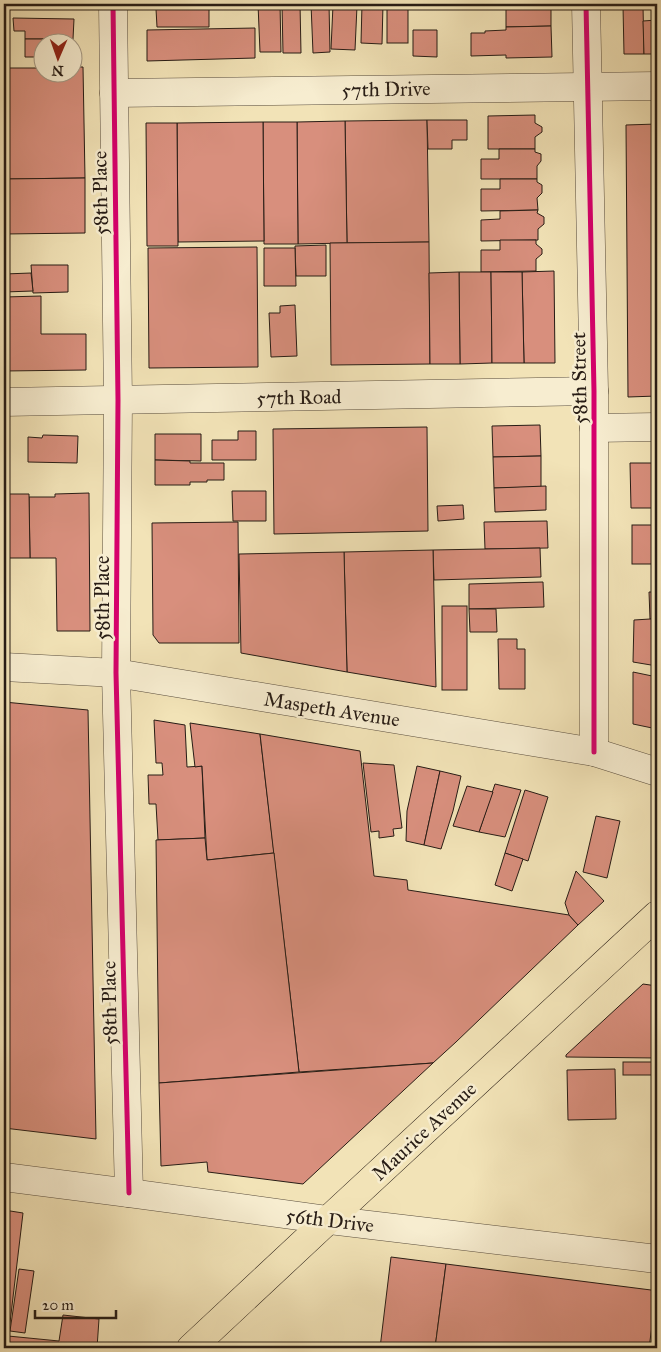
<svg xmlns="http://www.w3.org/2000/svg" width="661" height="1352" font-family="'IM FELL Great Primer',serif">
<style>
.building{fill:#d88f7d;stroke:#271c15}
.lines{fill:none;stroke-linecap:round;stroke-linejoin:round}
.minor-casing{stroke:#5a4e3e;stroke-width:29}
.major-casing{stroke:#271c15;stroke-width:29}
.minor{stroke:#f7edd0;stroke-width:28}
.major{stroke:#f2e3b7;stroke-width:28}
.cycleway-casing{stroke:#f7edd0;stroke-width:8}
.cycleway{stroke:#d6006c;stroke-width:5}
.labels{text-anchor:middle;stroke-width:5;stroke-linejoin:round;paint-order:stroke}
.street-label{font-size:20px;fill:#271c15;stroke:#f7edd0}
</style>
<rect width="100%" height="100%" fill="#f2e3b7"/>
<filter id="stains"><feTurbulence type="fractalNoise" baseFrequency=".004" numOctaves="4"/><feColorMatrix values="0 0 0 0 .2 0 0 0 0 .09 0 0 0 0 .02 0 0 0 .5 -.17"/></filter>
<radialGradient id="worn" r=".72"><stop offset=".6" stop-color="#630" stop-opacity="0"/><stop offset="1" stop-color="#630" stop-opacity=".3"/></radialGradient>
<g class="building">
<path d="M13,4H64V7L13,8Z"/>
<path d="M258,4H280L281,52H260Z"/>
<path d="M282,4H300L301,53H283Z"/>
<path d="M311,4H329L330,52L313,53Z"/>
<path d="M362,4H383L382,44L361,43Z"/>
<rect x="387" y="4" width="21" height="39"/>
<path d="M506,4H551V26L506,27Z"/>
<path d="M333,5L357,6L355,50L331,49Z"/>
<path d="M623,6H643L644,54H624Z"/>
<path d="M209,8V27H157L156,9Z"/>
<path d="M13,18L74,19L73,39H25V31H14Z"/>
<path d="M657,20V54H644L643,21Z"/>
<path d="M551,26L552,57L506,58V55L471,56V33H485V31L506,30V27Z"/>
<path d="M255,28V58L147,61V30Z"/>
<path d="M413,30H437V57L413,56Z"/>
<path d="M25,39H73L74,57H72V42H42V57H25Z"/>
<path d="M72,67H83L85,178L4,179V68H42V72H72Z"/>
<path d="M535,115V123L542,127V132L535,137V149H488V116Z"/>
<path d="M427,120L429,242L347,243L345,121Z"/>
<path d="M427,120H467V140H452V149H428Z"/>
<path d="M345,121L347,243L298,244L297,122Z"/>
<path d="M263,122H297L298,244H264Z"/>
<path d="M263,122L264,241L178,242L177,123Z"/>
<path d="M146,123H177L178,246H147Z"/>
<path d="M657,124V396L628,397L626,125Z"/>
<path d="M499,149H535V152L541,154V161L537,166V179H481V159H499Z"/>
<path d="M85,178V233L4,234V179Z"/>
<path d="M500,179H537V182L542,185V193L537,198L538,210L481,211V189H500Z"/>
<path d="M538,210L537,213L544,217V224L538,229V240L481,241V220L500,219V211Z"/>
<path d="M500,240H536V244L542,249V254L536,259V271L481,272V250H500Z"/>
<path d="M429,242L430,364L331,365L330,243Z"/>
<path d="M326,245V276H296L295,246Z"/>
<path d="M257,247L258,367L149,368L148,248Z"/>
<path d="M264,248H295L296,286H264Z"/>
<path d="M31,265H68V292L33,293Z"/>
<path d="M554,271L555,363H524L522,272Z"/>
<path d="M459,272H491L492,363L460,364Z"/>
<path d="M459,272L460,364H430L429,273Z"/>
<path d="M491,272H522L524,363H492Z"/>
<path d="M31,273L33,291L4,292V274Z"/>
<path d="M41,296V334H86V370L4,371V297Z"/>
<path d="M295,305L297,356L271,357L269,313H280V306Z"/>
<path d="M540,425L541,456L493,457L492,426Z"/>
<path d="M427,427L428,531L274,534L273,429Z"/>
<path d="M238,431H256V460H212V440H238Z"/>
<path d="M155,434H201V461L155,460Z"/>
<path d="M43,435L78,436L77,463L28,462V437L42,438Z"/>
<path d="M541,456V487L494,488L493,457Z"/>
<path d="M155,460L190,461V463H224V480H207V482H190V485H155Z"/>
<path d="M630,463H657V519V508H631Z"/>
<path d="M546,486V510L495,512L494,488Z"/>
<path d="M232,491H266V521H233Z"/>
<path d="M89,493L90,631H57L56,558H30L29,497H55V494Z"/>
<path d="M4,494H29L30,558H4Z"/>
<path d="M463,505L464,519L438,521L437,506Z"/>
<path d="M547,521L548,548L485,549L484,522Z"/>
<path d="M238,522L239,643H159L153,635L152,523Z"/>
<rect x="632" y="525" width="25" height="39"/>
<path d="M540,548L541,577L434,580L433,550Z"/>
<path d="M433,550L436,687L347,672L344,552Z"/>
<path d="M344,552L347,672L241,653L239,554Z"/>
<path d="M543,582L544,607L469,609V584Z"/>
<path d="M649,592H657V619H650Z"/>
<rect x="442" y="606" width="25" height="84"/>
<path d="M469,609H496L497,632H470Z"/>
<path d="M650,619H657V666L633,662L634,620Z"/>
<path d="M498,639H517V649H525V689H499Z"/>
<path d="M633,672L657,677V729L633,724Z"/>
<path d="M4,702L88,710L96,1139L4,1128Z"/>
<path d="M154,720L185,725L187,767L202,766L205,838L158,840L156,804H149L148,775H163L162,763H156Z"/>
<path d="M190,723L260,734L274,853L207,860L202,766L195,767Z"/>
<path d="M260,734L360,751L374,876L407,880L408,890L569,915L578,925L456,1042L433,1063L299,1072Z"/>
<path d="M363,763L394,765L402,828L393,829L394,836L379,838V831L371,832Z"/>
<path d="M417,766L440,771L424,845L406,841L407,811Z"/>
<path d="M440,771L461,776L453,811L441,849L424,845Z"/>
<path d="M495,784L521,790L505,837L479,832Z"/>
<path d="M467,786L493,792L479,832L453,826Z"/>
<path d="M525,790L548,797L528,861L505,853Z"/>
<path d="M596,816L620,821L607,878L583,872Z"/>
<path d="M205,838L207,860L274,853L299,1072L159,1083L156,840Z"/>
<path d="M505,853L523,859L512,891L495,885Z"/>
<path d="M576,871L604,901L578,925L569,915L565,903Z"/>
<path d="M643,984L657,986V1058L566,1057V1055Z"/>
<rect x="623" y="1062" width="34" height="13"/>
<path d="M433,1063L303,1184L208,1172L207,1162L161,1166L159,1083Z"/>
<path d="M615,1069L616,1119L568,1120L567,1070Z"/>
<path d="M4,1210L23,1213L7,1348H4Z"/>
<path d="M391,1257L446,1264L435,1348H380Z"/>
<path d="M446,1264L651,1290L656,1296L649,1348H435Z"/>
<path d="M19,1269L34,1271L25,1333L10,1331Z"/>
<path d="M63,1315L99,1319L97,1348H7L8,1336L59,1341Z"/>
</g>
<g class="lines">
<g class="minor-casing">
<g id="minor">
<path d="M113,4L118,400L116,673L129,1193"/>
<path d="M586,4L594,391V752"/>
<path d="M114,93L657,86"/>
<path d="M4,402L594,391"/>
<path d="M594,428L657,427"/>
<path d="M4,667L116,673L594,752L657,772"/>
<path d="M4,1177L129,1193L328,1220L657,1259"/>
</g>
</g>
<g class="major-casing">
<path id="major" d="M191,1348L328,1220L657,915"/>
</g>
<use href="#minor" class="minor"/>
<use href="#major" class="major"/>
<g class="cycleway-casing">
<g id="cycleway">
<path d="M113,4L118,400L116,673L129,1193"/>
<path d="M586,4L594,391V752"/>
</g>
</g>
<use href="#cycleway" class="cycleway"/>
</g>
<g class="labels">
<g class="street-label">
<text transform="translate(386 89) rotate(-1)" y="7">57th Drive</text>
<text transform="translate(100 193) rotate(-91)" y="7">58th Place</text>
<text transform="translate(579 378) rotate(-91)" y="7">58th Street</text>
<text transform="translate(299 397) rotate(-1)" y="7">57th Road</text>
<text transform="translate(102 598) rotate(-90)" y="7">58th Place</text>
<text transform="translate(332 709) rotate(9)" y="7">Maspeth Avenue</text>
<text transform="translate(109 1003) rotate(-91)" y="7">58th Place</text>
<text transform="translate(424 1131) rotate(-43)" y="7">Maurice Avenue</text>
<text transform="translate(330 1220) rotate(7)" y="7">56th Drive</text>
</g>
</g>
<rect width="661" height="1352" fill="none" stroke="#f2e3b7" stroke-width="20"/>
<rect x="5" y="5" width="651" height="1342" fill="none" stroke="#271c15" stroke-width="2.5"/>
<rect x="10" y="10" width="641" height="1332" fill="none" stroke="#271c15"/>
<g transform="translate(58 58) rotate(182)"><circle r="24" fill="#f7edd0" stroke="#a49985"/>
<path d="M0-4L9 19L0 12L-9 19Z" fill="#8f2418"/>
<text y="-8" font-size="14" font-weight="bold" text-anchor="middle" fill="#271c15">N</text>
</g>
<path d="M35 1310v8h81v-8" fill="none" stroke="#271c15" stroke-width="2.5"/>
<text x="42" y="1310" font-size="15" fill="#271c15" stroke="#f7edd0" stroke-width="4" paint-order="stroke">20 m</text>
<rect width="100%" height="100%" filter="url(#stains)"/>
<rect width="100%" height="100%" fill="url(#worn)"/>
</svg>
